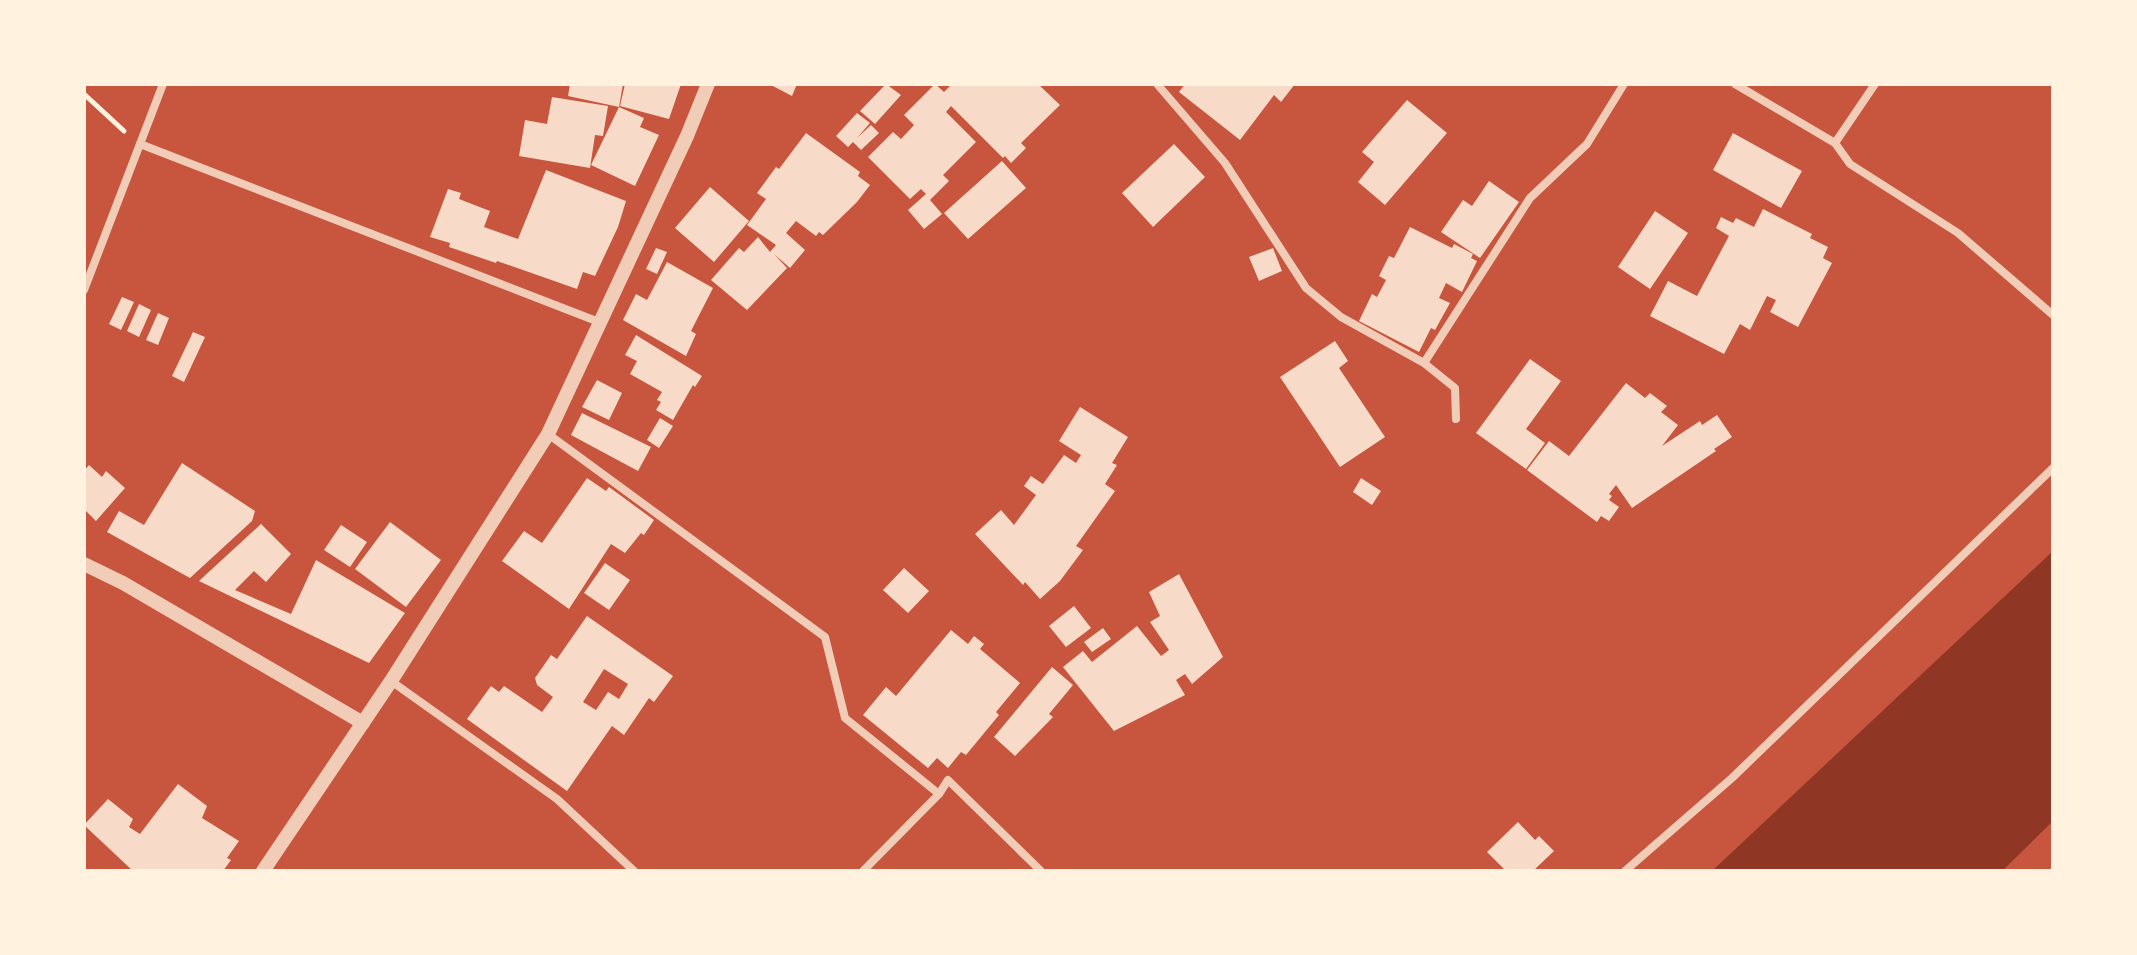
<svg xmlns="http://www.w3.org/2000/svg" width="2137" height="955" font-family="'Public Sans',sans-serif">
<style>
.water{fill:#8f3625}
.building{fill:#f7dbc8;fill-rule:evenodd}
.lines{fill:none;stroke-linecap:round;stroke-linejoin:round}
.path{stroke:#fff3e0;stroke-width:5}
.minor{stroke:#f1ccb7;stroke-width:8}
.tertiary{stroke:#f1ccb7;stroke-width:14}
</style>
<rect width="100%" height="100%" fill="#c8553d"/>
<path class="water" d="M2053,551V821L2002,871H1712Z"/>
<g class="building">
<path d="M570,84H623L619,107L568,96Z"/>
<path d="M625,84H681L669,119L620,106Z"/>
<path d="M769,84H797L792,96Z"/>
<path d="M886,84L901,95L875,124L860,111Z"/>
<path d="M935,84L944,92L952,84H1038L1060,105L1021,143L1026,148L1011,163L1005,156L1003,158L951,106L946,112L976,142L943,175L949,181L930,200L942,214L924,229L908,210L926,194L921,189L910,199L868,157L893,132L901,139L914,125L904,115Z"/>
<path d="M1185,84H1295L1281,102L1274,95L1240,140L1179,92Z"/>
<path d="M552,97L608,106L603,136L595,135L590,168L519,156L525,120L547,124Z"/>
<path d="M1407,100L1447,133L1385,205L1358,182L1374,162L1362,152Z"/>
<path d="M619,107L644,118L640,127L659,135L635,186L591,165Z"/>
<path d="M857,113L870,123L857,138L871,125L879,133L861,150L853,142L848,147L836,136Z"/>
<path d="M806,133L860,172L858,176L870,185L857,202L823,235L819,232L816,236L796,221L786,233L805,250L790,268L774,254L787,268L747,310L711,280L739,248L744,252L758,237L770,252L776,245L747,225L766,199L757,193L776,167L779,169Z"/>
<path d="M1733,133L1802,171L1781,208L1713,170Z"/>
<path d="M1174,144L1205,177L1153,227L1122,193Z"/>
<path d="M1002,161L1026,188L968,239L944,213Z"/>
<path d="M546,170L626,201L618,227L595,276L583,272L577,289L497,261L496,263L449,247L450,243L430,237L448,189L461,193L459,199L490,211L484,227L518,239Z"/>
<path d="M1489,181L1519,202L1480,258L1441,232L1463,200L1472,206Z"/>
<path d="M710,187L749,221L714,262L675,228Z"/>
<path d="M1763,209L1812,234L1810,238L1828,247L1823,258L1832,263L1798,327L1770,312L1776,300L1767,296L1750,330L1740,324L1724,354L1650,316L1668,281L1697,296L1729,236L1716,228L1721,217L1733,223L1736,218L1754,227Z"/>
<path d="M1655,211L1688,233L1650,289L1618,267Z"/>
<path d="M1410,227L1452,248L1454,244L1473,254L1471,258L1477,261L1462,292L1446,283L1439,298L1450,303L1435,330L1431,328L1419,352L1359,321L1372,294L1377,297L1386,280L1379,276L1389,256L1394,258Z"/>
<path d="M656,248L667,252L657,274L646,269Z"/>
<path d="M1273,248L1282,271L1259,281L1249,257Z"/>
<path d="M667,262L713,288L691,331L696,334L686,356L623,320L636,294L647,300Z"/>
<path d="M122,297L134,302L121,330L109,324Z"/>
<path d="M139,304L151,310L139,337L127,331Z"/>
<path d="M158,313L169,318L158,345L146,340Z"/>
<path d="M193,332L205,337L184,382L172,376Z"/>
<path d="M636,335L702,376L695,387L693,385L673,420L656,410L661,402L657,400L662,392L630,374L637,361L625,355Z"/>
<path d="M1335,341L1348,361L1339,368L1385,437L1340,467L1280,377Z"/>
<path d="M1530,359L1561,381L1526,429L1545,443L1526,469L1476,433Z"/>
<path d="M597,380L622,393L609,420L582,407Z"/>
<path d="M1626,383L1645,398L1650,393L1667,406L1661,412L1678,425L1662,446L1700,421L1702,425L1717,415L1732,437L1714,449L1716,451L1632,508L1616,485L1609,494L1612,496L1609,500L1619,507L1609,521L1601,516L1597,522L1527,470L1549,441L1569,456Z"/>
<path d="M1080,407L1128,437L1112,463L1117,465L1105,484L1115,491L1076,546L1083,550L1060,581L1040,599L1025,582L1023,585L975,534L1001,510L1014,525L1036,495L1024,486L1031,476L1043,484L1064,455L1076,463L1081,455L1059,441Z"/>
<path d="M582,413L651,447L638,471L571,435Z"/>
<path d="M660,418L673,426L659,448L647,440Z"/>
<path d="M182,463L255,511L252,521L190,578L107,532L119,511L144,525Z"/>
<path d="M89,465L102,477L106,471L125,488L96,521L84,509V471Z"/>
<path d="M587,478L606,491L609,487L654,520L644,535L641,533L625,553L611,544L569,609L502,561L524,531L542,543Z"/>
<path d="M1361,478L1381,491L1372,505L1353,492Z"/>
<path d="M390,522L441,560L406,607L355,569Z"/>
<path d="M261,524L291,554L266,582L254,571L235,590L291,614L316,560L405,613L369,663L199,581Z"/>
<path d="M341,525L367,542L350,567L324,550Z"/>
<path d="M605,563L630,580L609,610L584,593Z"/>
<path d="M904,568L929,591L908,613L883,590Z"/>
<path d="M1179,574L1223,657L1192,684L1185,674L1176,680L1185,695L1114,731L1063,667L1083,651L1092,662L1137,626L1161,656L1169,650L1150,622L1160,616L1149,592Z"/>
<path d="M1074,606L1091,628L1066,647L1049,626Z"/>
<path d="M587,616L673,676L654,702L649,698L624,735L612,726L567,791L467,719L491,686L499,692L504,686L542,712L553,697L537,685L535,678L551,655L557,659ZM604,669L628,684L619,699L608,692L596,710L583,702Z"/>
<path d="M1103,628L1111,639L1092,652L1084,642Z"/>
<path d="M951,630L968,644L974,636L984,644L980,649L1020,683L996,712L999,715L966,755L961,752L948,768L937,758L928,768L863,715L886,687L896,696Z"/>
<path d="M1052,667L1073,685L1049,714L1053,717L1015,756L994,737Z"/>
<path d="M178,784L207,806L202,818L239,841L227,858L231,860L223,871H133L84,825L108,799L133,819L129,827L140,834Z"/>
<path d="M1518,822L1535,840L1539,836L1554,851L1533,871H1506L1487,852Z"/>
</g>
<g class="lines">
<path class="path" d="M84,94L124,131"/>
<g class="minor">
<path d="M1157,84L1225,163L1306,288L1341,317L1424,363L1455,388L1456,419"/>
<path d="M1735,84L1835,143L1850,164L1958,233L2053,315"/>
<path d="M1835,143L1875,84"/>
<path d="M140,144L599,322"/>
<path d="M84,290L163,84"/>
<path d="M1424,363L1530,198L1587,144L1624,84"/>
<path d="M548,434L825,637L845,718L939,794"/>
<path d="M391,681L557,799L634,871"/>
<path d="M863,871L939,794L948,780L1041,871"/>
<path d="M1625,871L1732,778L2053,468"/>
</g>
<g class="tertiary">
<path d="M84,564L123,583L363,723"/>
<path d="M263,871L391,681L548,434L687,136L708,84"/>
</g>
</g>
<rect width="2137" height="955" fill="none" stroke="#fff3e0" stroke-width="172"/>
</svg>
